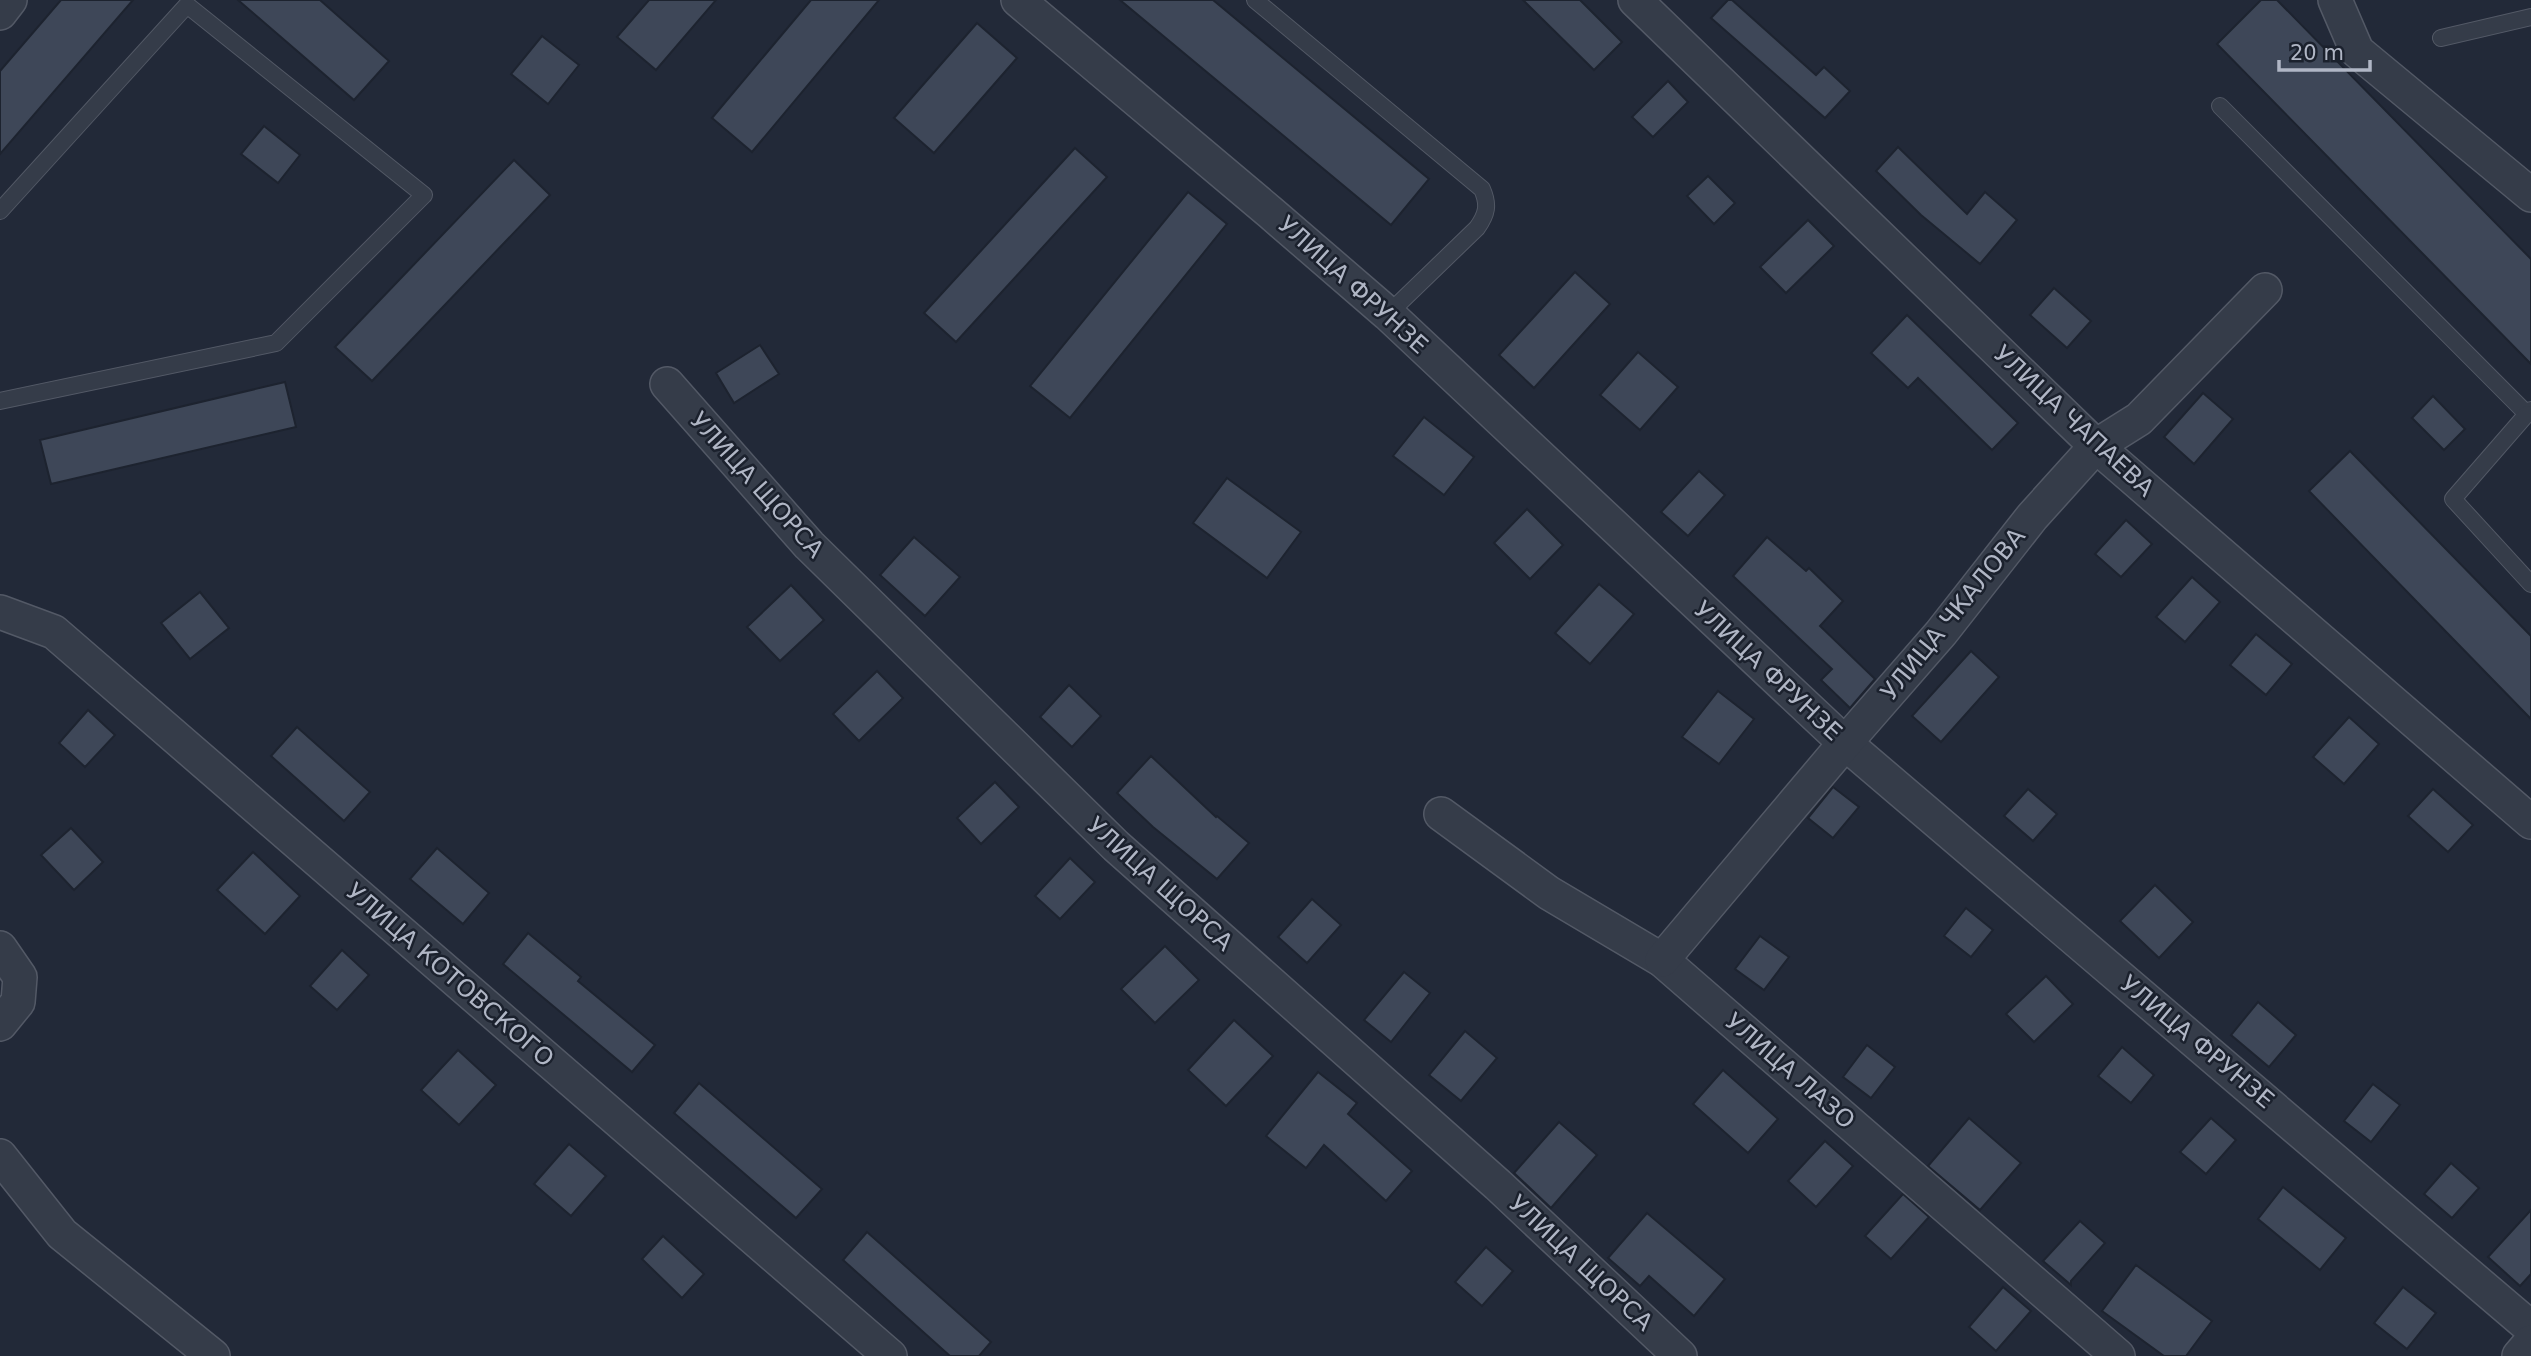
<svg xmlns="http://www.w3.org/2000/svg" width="2531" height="1356" font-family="'DejaVu Sans',sans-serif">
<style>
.building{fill:#3e4758;stroke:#1d232f;stroke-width:2}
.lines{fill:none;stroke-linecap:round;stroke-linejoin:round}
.lane-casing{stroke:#535966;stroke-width:18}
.street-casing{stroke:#535966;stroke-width:36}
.lane{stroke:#353c49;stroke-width:16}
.street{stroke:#353c49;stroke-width:33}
.labels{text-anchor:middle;stroke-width:5;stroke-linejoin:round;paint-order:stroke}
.street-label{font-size:24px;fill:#b0b6c5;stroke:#1b212d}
</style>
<rect width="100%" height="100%" fill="#222938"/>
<g class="building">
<path d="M61,0H133L0,154V71Z"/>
<path d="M238,0H320L389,61L354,100Z"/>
<path d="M649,0H716L656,70L617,37Z"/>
<path d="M811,0H879L752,152L712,118Z"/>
<path d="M1120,0H1213L1429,179L1391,225Z"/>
<path d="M1523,0H1580L1622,42L1594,70Z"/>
<path d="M1728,0H1732L1816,75L1824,67L1850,91L1825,118L1711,18Z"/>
<path d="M2261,0H2277L2531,259V364L2217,44Z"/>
<path d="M977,23L1017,58L934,153L894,118Z"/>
<path d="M542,36L579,65L548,104L511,74Z"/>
<path d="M1668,81L1688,102L1653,137L1632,117Z"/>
<path d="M264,126L300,155L278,183L241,154Z"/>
<path d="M1898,147L1967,214L1985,192L2017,220L1980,264L1921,215L1876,171Z"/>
<path d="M1075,148L1107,177L956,342L924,313Z"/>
<path d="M514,160L550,195L372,381L335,347Z"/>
<path d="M1708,176L1735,203L1714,224L1687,196Z"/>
<path d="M1188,192L1227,224L1070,418L1030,386Z"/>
<path d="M1808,220L1834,246L1786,293L1760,267Z"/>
<path d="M1575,272L1610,304L1534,388L1499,355Z"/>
<path d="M2054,288L2091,321L2067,348L2030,315Z"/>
<path d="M1907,315L2018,423L1992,450L1918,378L1908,388L1871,353Z"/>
<path d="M760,345L779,374L734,403L716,373Z"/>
<path d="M1638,352L1678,387L1640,430L1600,395Z"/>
<path d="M285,382L296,427L51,484L40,440Z"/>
<path d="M2203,393L2233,419L2194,464L2164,437Z"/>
<path d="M2433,396L2465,429L2444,450L2412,418Z"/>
<path d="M1424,417L1474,457L1444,495L1393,456Z"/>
<path d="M2350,451L2531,636V719L2309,491Z"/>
<path d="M1699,471L1725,495L1688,536L1661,512Z"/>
<path d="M1227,478L1301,532L1267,578L1193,523Z"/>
<path d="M1527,509L1563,545L1530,579L1494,543Z"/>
<path d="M2126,520L2152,544L2121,577L2095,554Z"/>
<path d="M914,537L960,577L925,616L880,575Z"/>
<path d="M1767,537L1806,571L1809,568L1843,601L1820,626L1875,679L1850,708L1821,680L1832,669L1733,576Z"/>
<path d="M2192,577L2220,602L2185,642L2156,617Z"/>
<path d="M1599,584L1634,614L1590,664L1555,633Z"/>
<path d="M791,585L824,620L780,661L747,627Z"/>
<path d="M200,592L229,628L190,659L161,623Z"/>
<path d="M2256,634L2292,664L2266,695L2230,665Z"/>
<path d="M1971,651L1999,677L1941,742L1912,716Z"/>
<path d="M877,671L903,698L859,741L833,714Z"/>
<path d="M1069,685L1101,716L1072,747L1040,717Z"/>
<path d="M1718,691L1754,719L1719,764L1682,737Z"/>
<path d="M88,710L115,735L85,767L59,743Z"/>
<path d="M2349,717L2379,744L2344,784L2313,757Z"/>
<path d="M297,727L370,792L344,821L271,756Z"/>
<path d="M1151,756L1216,817L1217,816L1249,843L1217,879L1153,827L1117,793Z"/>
<path d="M995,782L1019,807L981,844L957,818Z"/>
<path d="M1833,787L1859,807L1833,838L1808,818Z"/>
<path d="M2028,789L2057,814L2033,841L2004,816Z"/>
<path d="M2433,789L2473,825L2448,852L2408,816Z"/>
<path d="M71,828L103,862L74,890L41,855Z"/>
<path d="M437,848L489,893L463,924L410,879Z"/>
<path d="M253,852L300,896L265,934L217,890Z"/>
<path d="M1070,858L1095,882L1060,919L1035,896Z"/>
<path d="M2155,885L2193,922L2159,958L2120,921Z"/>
<path d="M1312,899L1341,925L1307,963L1278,937Z"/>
<path d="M1966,908L1993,930L1971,957L1944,936Z"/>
<path d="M528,933L581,977L578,981L655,1045L632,1072L503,964Z"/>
<path d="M1760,936L1789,957L1764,990L1735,969Z"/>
<path d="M1165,946L1199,980L1155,1023L1121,989Z"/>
<path d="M342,950L369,975L337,1010L310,986Z"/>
<path d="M1404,972L1430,993L1391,1042L1364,1020Z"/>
<path d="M2046,976L2073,1004L2034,1042L2006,1014Z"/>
<path d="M2258,1002L2296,1035L2269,1067L2231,1035Z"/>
<path d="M1234,1020L1273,1056L1226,1106L1188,1070Z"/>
<path d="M1465,1031L1497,1058L1461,1101L1429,1075Z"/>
<path d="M1867,1045L1895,1067L1871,1098L1843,1077Z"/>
<path d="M2122,1047L2154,1075L2131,1103L2098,1076Z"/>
<path d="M458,1050L496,1085L459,1125L421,1090Z"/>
<path d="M1723,1070L1778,1119L1748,1153L1693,1104Z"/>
<path d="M1318,1072L1357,1103L1348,1114L1412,1171L1386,1201L1324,1145L1306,1168L1266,1136Z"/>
<path d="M699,1083L822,1189L796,1218L674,1113Z"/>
<path d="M2373,1084L2400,1105L2371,1142L2344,1121Z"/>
<path d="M1969,1118L2021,1163L1980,1210L1928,1166Z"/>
<path d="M2211,1118L2236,1140L2206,1174L2180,1152Z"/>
<path d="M1559,1122L1597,1155L1551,1208L1514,1173Z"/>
<path d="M1825,1141L1853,1166L1816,1207L1788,1181Z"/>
<path d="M569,1144L606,1176L571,1216L534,1184Z"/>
<path d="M2451,1163L2479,1188L2452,1218L2424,1194Z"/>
<path d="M2283,1187L2346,1238L2320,1270L2258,1219Z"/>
<path d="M1903,1194L1929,1217L1891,1259L1865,1236Z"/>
<path d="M2531,1210V1274L2520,1286L2488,1257Z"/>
<path d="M1647,1213L1725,1279L1694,1316L1649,1276L1640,1286L1608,1258Z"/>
<path d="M2080,1221L2105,1243L2071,1281V1285L2043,1261Z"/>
<path d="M867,1232L991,1342L979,1356H950L843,1260Z"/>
<path d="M663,1236L704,1274L682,1298L642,1259Z"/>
<path d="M1486,1247L1513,1271L1482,1306L1455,1282Z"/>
<path d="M2136,1265L2212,1321L2186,1356H2164L2102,1311Z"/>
<path d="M2003,1287L2031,1311L1996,1351L1969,1327Z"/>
<path d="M2403,1287L2436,1313L2407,1349L2374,1323Z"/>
</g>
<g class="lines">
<g class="lane-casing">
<g id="lane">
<path d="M1255,0L1482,189C1489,205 1487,214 1477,228L1388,314"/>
<path d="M2441,38L2531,17"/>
<path d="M2220,106L2527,414L2531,410"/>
<path d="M0,211L187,5L424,195L276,343L0,401"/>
<path d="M2527,414L2453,499L2531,584"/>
</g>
</g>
<g class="street-casing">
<g id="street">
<path d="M1018,0L1271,213L1388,314L1845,743L2531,1328"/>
<path d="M1635,0L2096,446L2531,822"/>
<path d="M2335,0L2357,51L2531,195"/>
<path d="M0,13L10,0"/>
<path d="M667,384L809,545L1116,846L1498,1185L1680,1356"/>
<path d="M0,612L54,632L890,1356"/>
<path d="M1441,814L1549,893L1662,960L2118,1356"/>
<path d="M0,948L20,977L18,1002L0,1024"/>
<path d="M1662,960L1845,743L1941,633L2032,517L2096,446L2139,419L2265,290"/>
<path d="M0,1156L62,1234L213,1356"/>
<path d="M2519,1356L2531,1342"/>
</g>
</g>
<use href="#lane" class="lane"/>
<use href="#street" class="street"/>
</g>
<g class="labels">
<g class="street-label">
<text transform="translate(1353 285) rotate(42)" y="8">УЛИЦА ФРУНЗЕ</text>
<text transform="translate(2074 421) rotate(43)" y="8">УЛИЦА ЧАПАЕВА</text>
<text transform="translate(757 485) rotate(48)" y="8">УЛИЦА ЩОРСА</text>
<text transform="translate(1953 614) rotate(-51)" y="8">УЛИЦА ЧКАЛОВА</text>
<text transform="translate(1768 671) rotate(43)" y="8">УЛИЦА ФРУНЗЕ</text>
<text transform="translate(1160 884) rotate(42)" y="8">УЛИЦА ЩОРСА</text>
<text transform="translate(450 975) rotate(41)" y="8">УЛИЦА КОТОВСКОГО</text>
<text transform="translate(2197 1042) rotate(40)" y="8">УЛИЦА ФРУНЗЕ</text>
<text transform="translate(1790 1071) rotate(41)" y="8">УЛИЦА ЛАЗО</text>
<text transform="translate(1581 1263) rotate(43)" y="8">УЛИЦА ЩОРСА</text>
</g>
</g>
<path d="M2279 60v10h91v-10" fill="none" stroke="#b0b6c5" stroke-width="3.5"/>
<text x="2290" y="60" font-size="21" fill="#b0b6c5" stroke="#1b212d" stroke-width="5" paint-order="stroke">20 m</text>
</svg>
